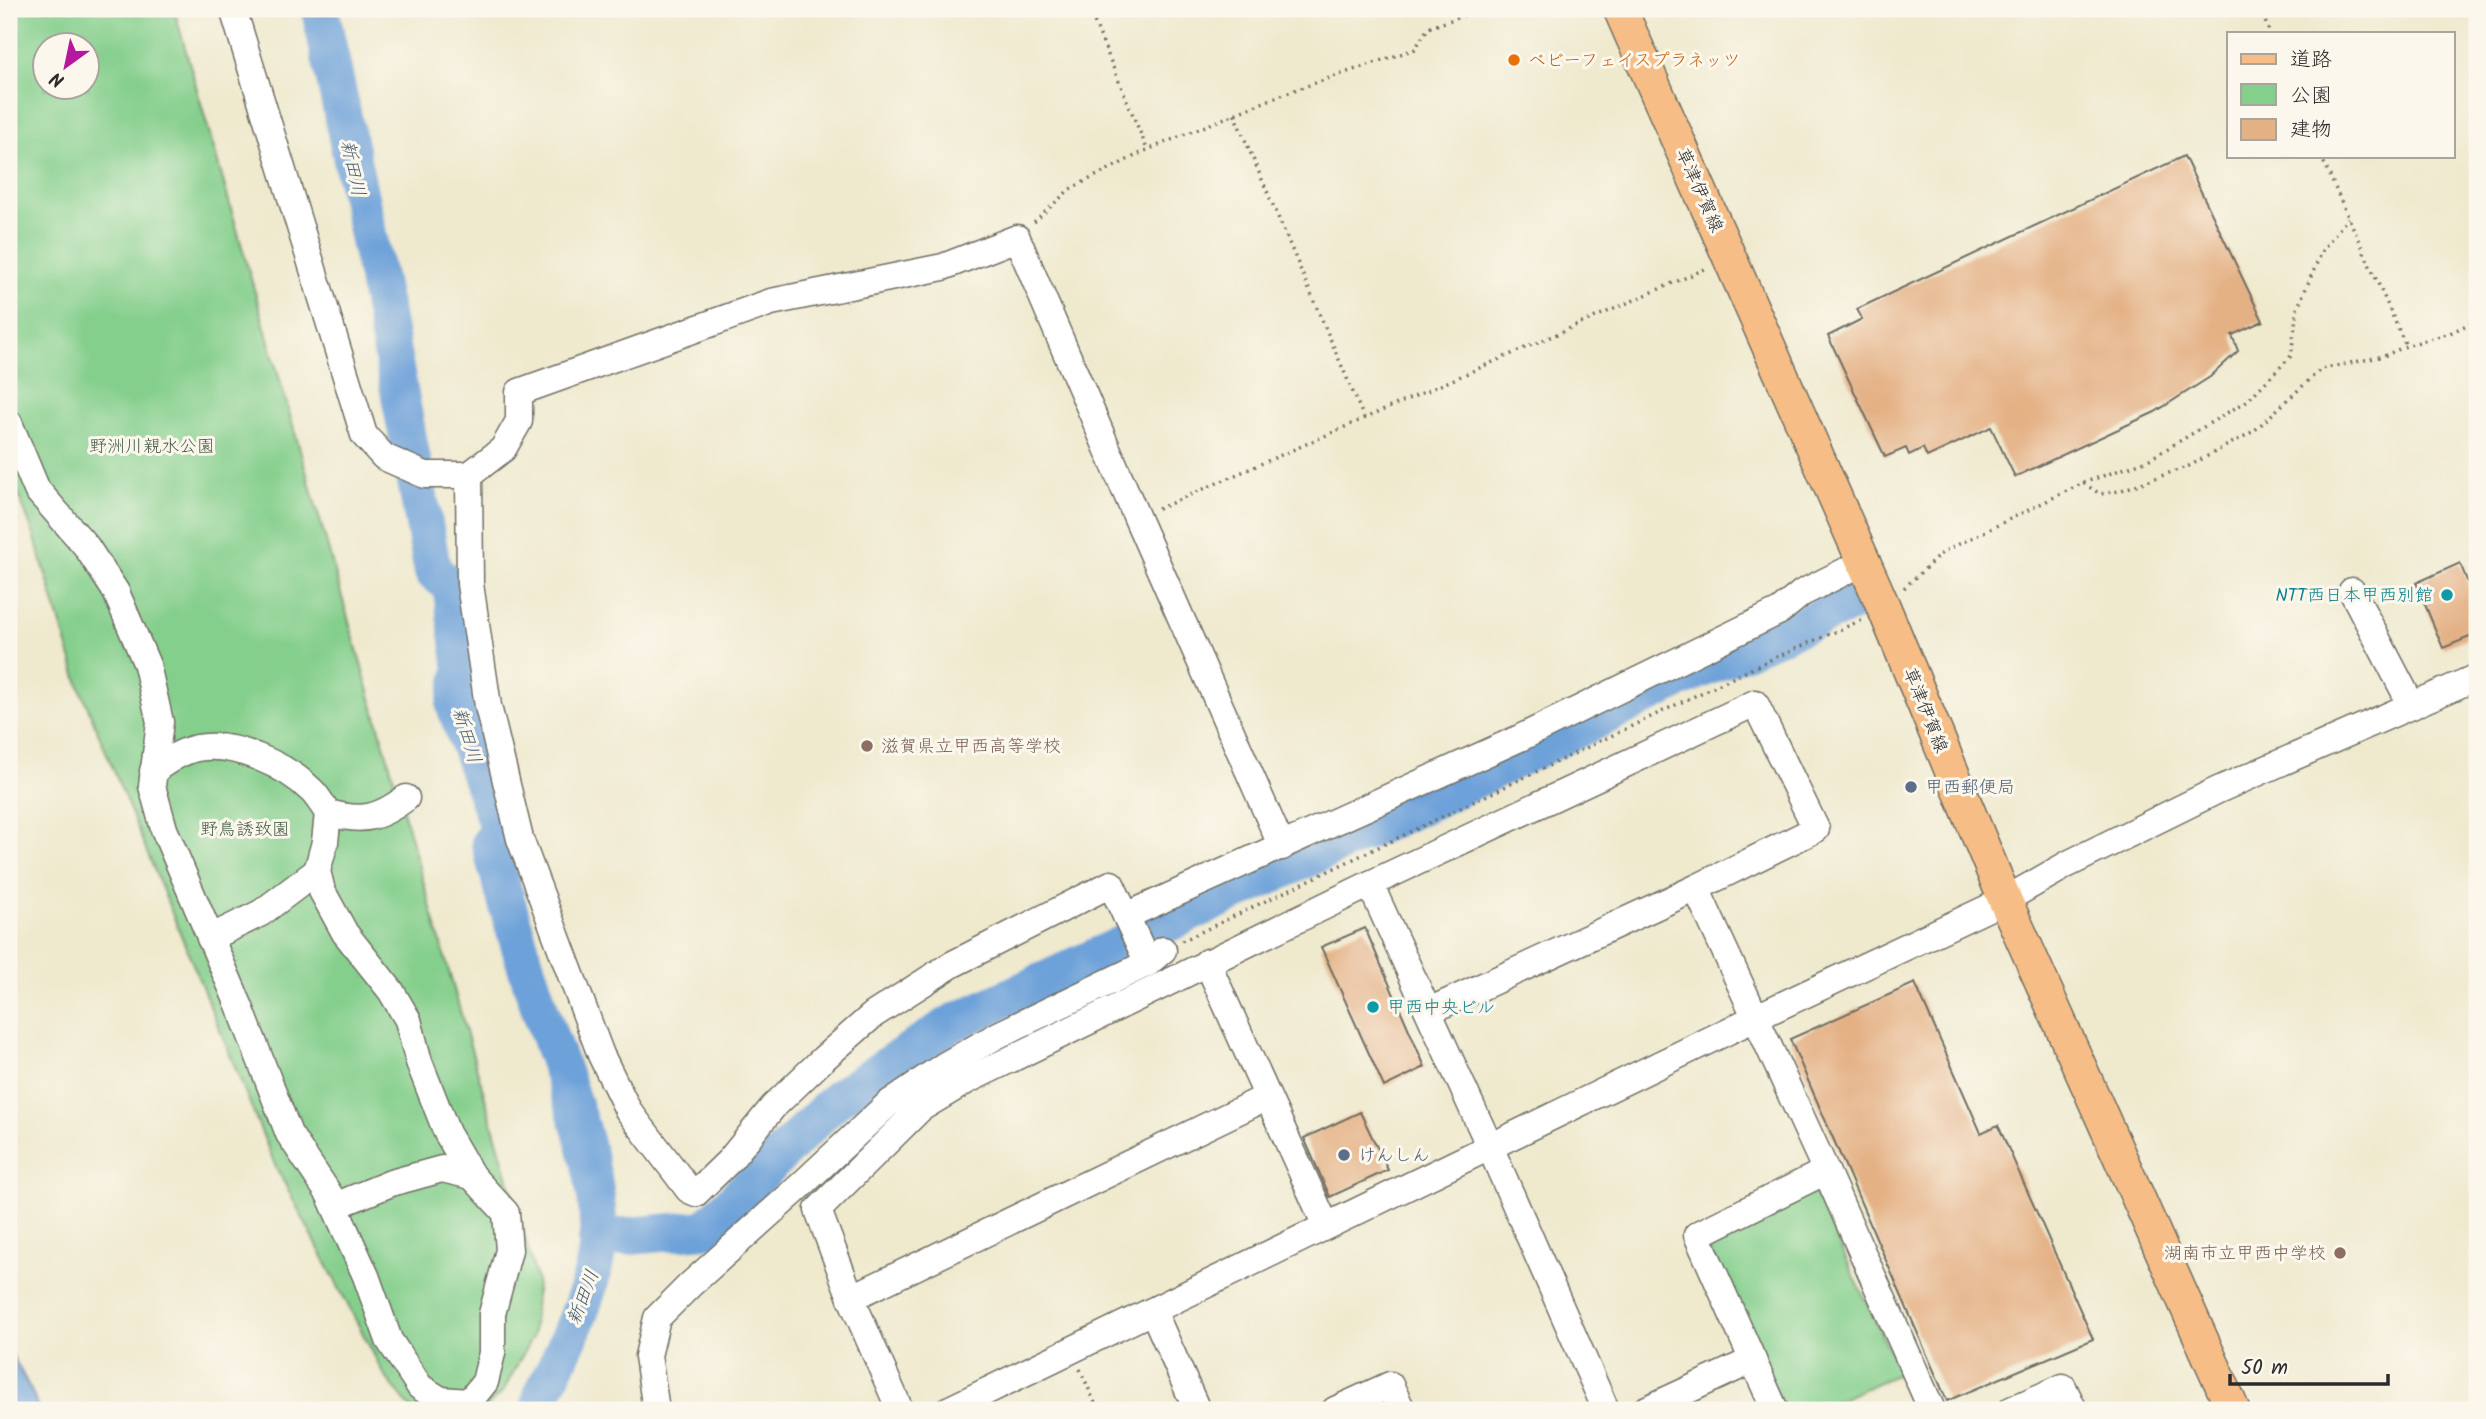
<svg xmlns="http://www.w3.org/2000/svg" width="2486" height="1419" font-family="Kalam,'Klee One',sans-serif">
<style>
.green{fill:#85cf8d;stroke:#587d5c;stroke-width:2;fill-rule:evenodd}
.water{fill:#6da1d9;stroke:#4c6682;stroke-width:2}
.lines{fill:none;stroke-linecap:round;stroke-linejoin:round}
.river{stroke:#6da1d9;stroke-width:38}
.building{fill:#e4b185}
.minor-casing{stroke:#706e64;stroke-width:29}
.major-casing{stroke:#706e64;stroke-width:36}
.path{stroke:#706e64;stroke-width:3.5;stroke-dasharray:2 5;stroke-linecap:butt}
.minor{stroke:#fff;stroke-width:26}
.major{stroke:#f6be86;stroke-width:33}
.food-dot{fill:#e8710a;stroke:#fbf7ec;stroke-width:2.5}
.culture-dot{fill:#0f9aa8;stroke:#fbf7ec;stroke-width:2.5}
.education-dot{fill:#8d6e63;stroke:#fbf7ec;stroke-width:2.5}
.service-dot{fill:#5c6f8a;stroke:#fbf7ec;stroke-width:2.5}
.labels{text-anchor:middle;stroke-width:6;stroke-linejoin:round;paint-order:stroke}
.food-label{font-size:18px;fill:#c56008;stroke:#fbf7ec;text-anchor:start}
.street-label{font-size:18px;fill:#2b2b2b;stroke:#fbf7ec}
.park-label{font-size:18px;fill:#465c48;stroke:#fbf7ec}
.culture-label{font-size:18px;fill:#0d838f;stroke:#fbf7ec;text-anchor:end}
.education-label{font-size:18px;fill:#785e54;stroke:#fbf7ec;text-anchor:start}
.service-label{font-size:18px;fill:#4e5e75;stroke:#fbf7ec;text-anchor:start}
.water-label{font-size:19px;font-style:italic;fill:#455a71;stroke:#fbf7ec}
</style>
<rect width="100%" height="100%" fill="#fbf7ec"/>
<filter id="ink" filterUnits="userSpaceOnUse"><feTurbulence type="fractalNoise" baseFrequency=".0143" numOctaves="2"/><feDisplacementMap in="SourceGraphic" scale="14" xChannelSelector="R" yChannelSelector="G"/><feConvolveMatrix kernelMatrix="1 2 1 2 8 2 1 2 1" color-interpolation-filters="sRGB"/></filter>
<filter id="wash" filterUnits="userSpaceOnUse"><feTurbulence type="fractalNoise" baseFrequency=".00686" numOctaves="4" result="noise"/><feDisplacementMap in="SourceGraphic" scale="28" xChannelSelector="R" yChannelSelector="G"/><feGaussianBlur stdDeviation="1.57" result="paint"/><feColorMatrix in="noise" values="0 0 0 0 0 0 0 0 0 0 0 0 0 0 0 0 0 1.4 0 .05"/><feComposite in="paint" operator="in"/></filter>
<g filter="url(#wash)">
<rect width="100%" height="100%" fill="#efe9ce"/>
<g class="green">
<path d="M9,9H174L537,1280L533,1335L503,1392L483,1410H412L385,1376L275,1165L80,688L34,535L9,471ZM46,46H88V88H46Z"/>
<path d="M1813,1189L1900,1373L1816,1410H1785L1708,1248L1714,1234Z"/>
</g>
<path class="water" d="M9,1349L32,1392L39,1410H9Z"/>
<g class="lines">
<g class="river">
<path d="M320,9L385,315L433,572L451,585L463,669L455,706L498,827L490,843C505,898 521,953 539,1006C563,1080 611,1185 595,1262C585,1309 562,1353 542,1395L539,1410"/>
<path d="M597,1239L705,1229L838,1098L951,1024L1425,804L1697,671L1850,604"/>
</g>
</g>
<g id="blocks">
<g class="building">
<path d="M2184,156L2263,321L2232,335L2238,351L2210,377L2155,412L2015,477L1991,427L1927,457L1923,448L1909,455L1906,448L1885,457L1828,336L1862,319L1857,309Z"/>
<path d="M2460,563L2477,606V634L2443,648L2416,583Z"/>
<path d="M1365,928L1425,1067L1384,1087L1321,947Z"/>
<path d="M1915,983L1981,1133L1998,1125L2093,1339L1947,1401L1790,1039Z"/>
<path d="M1360,1112L1388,1170L1330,1197L1304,1138Z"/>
</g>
</g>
</g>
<g filter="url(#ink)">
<use href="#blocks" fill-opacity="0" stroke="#706e64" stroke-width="2"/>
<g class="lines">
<g class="minor-casing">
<g id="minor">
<path d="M233,9L364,435L384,457L425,475H469L503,449L519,421V392L771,302L943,267L1017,238L1137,518L1282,847"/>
<path d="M9,423L37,490L86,546L116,592L147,665L160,722L152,786L164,829L239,1005L289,1134L329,1194L366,1276L389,1340L420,1387L441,1400L469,1402L485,1382L492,1353V1314L509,1250L506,1213L472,1176L442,1169L391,1183L335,1206"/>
<path d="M469,475L470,584L488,706L520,839L601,1055L628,1110L689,1190L696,1193L730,1160L773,1107L823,1059L873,1015L951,965L1111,884L1148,963"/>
<path d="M2352,591L2412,706"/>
<path d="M153,771C166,762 181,751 197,748C233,741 286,765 312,791C318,797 323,806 328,813L325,842L317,871L322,891L345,933L391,991L408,1020L419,1062L447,1133L472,1176"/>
<path d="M328,813C362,822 378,819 406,798"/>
<path d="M1370,884L1755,703L1816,829L1696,888L1429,1011"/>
<path d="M1696,888L1826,1171L1932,1410"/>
<path d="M1126,916L1520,738L1780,611L1802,593L1864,562"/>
<path d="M210,938L261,913L317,871"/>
<path d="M1207,962L1326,1226"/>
<path d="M851,1298L1267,1097"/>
<path d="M1153,1311L1197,1410"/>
<path d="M656,1410L648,1356L657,1318L690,1285L796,1190L888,1104L945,1065L998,1035L1148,963L1163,950"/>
<path d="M900,1410L851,1298L818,1210L921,1108L966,1081L1370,884L1490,1147L1606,1410"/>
<path d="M948,1410L1757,1017L2005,900L2068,864L2218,790L2477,677"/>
<path d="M1335,1410L1390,1385L1402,1410"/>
<path d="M1645,1410L1753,1360"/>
<path d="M1775,1410L1697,1235L1826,1171"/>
<path d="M2011,1410L2063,1387L2074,1410"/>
</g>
</g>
<g class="major-casing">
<path id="major" d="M1620,9L1884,608L2005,900L2233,1410"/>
</g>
<g class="path">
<path d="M1089,9L1147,149"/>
<path d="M2260,9L2270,33"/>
<path d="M1234,114L1364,418"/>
<path d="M2321,156L2406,346"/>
<path d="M1034,222L1070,189L1147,150L1286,93L1415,49L1428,28L1482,9"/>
<path d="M2083,483L2148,460L2247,401L2291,356L2297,309L2323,249L2348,218"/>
<path d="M1158,509L1705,269"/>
<path d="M1904,588L1943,552L2083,483L2100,494L2119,491L2189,466L2254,431L2321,369L2384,356L2406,346L2450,333L2477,320"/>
<path d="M1182,941L1772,659L1862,620"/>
<path d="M1080,1369L1098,1410"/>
</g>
<use href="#minor" class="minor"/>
<use href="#major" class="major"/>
</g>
</g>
<circle class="food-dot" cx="1514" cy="60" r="7"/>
<g class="culture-dot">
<circle cx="2447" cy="595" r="7"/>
<circle cx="1373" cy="1007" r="7"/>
</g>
<g class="education-dot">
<circle cx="867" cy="746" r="7"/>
<circle cx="2340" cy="1253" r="7"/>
</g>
<g class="service-dot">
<circle cx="1911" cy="787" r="7"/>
<circle cx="1344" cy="1155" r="7"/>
</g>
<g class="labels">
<g class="food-label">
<text x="1528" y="66">ベビーフェイスプラネッツ</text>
</g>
<g class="street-label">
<text transform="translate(1700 190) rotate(66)" y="6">草津伊賀線</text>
<text transform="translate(1926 710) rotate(68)" y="6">草津伊賀線</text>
</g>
<g class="park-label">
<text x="152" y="452">野洲川親水公園</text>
<text x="245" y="835">野鳥誘致園</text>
</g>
<g class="culture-label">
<text x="2433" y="601">NTT西日本甲西別館</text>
<text x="1387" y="1013" text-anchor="start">甲西中央ビル</text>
</g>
<g class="education-label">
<text x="881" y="752">滋賀県立甲西高等学校</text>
<text x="2326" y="1259" text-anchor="end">湖南市立甲西中学校</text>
</g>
<g class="service-label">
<text x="1925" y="793">甲西郵便局</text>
<text x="1358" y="1161">けんしん</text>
</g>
<g class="water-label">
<text transform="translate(354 168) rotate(78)" y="7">新田川</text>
<text transform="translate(468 735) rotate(73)" y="7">新田川</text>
<text transform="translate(582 1297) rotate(-69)" y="7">新田川</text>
</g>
</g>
<rect width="2486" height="1419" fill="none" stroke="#fbf7ec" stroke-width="35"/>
<rect x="2227" y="32" width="228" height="126" fill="#fbf7ec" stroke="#a8a59f" stroke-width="2"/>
<rect x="2241" y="54" width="35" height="10" fill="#f6be86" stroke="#a8a59f" stroke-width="2"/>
<text x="2290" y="66" font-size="21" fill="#2b2b2b">道路</text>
<rect x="2241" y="84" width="35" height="21" fill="#85cf8d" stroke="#a8a59f" stroke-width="2"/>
<text x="2290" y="102" font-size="21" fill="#2b2b2b">公園</text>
<rect x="2241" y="119" width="35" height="21" fill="#e4b185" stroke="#a8a59f" stroke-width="2"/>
<text x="2290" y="136" font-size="21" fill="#2b2b2b">建物</text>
<g transform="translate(66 66) rotate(213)"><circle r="33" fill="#fbf7ec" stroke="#a8a59f" stroke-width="2"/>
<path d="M0-5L12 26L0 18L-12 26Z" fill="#b5179e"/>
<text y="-10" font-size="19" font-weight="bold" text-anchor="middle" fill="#2b2b2b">N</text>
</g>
<path d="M2230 1374v10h158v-10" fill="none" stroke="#2b2b2b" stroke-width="3.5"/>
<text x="2241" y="1374" font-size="21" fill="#2b2b2b" stroke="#fbf7ec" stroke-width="5" paint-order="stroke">50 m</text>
</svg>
